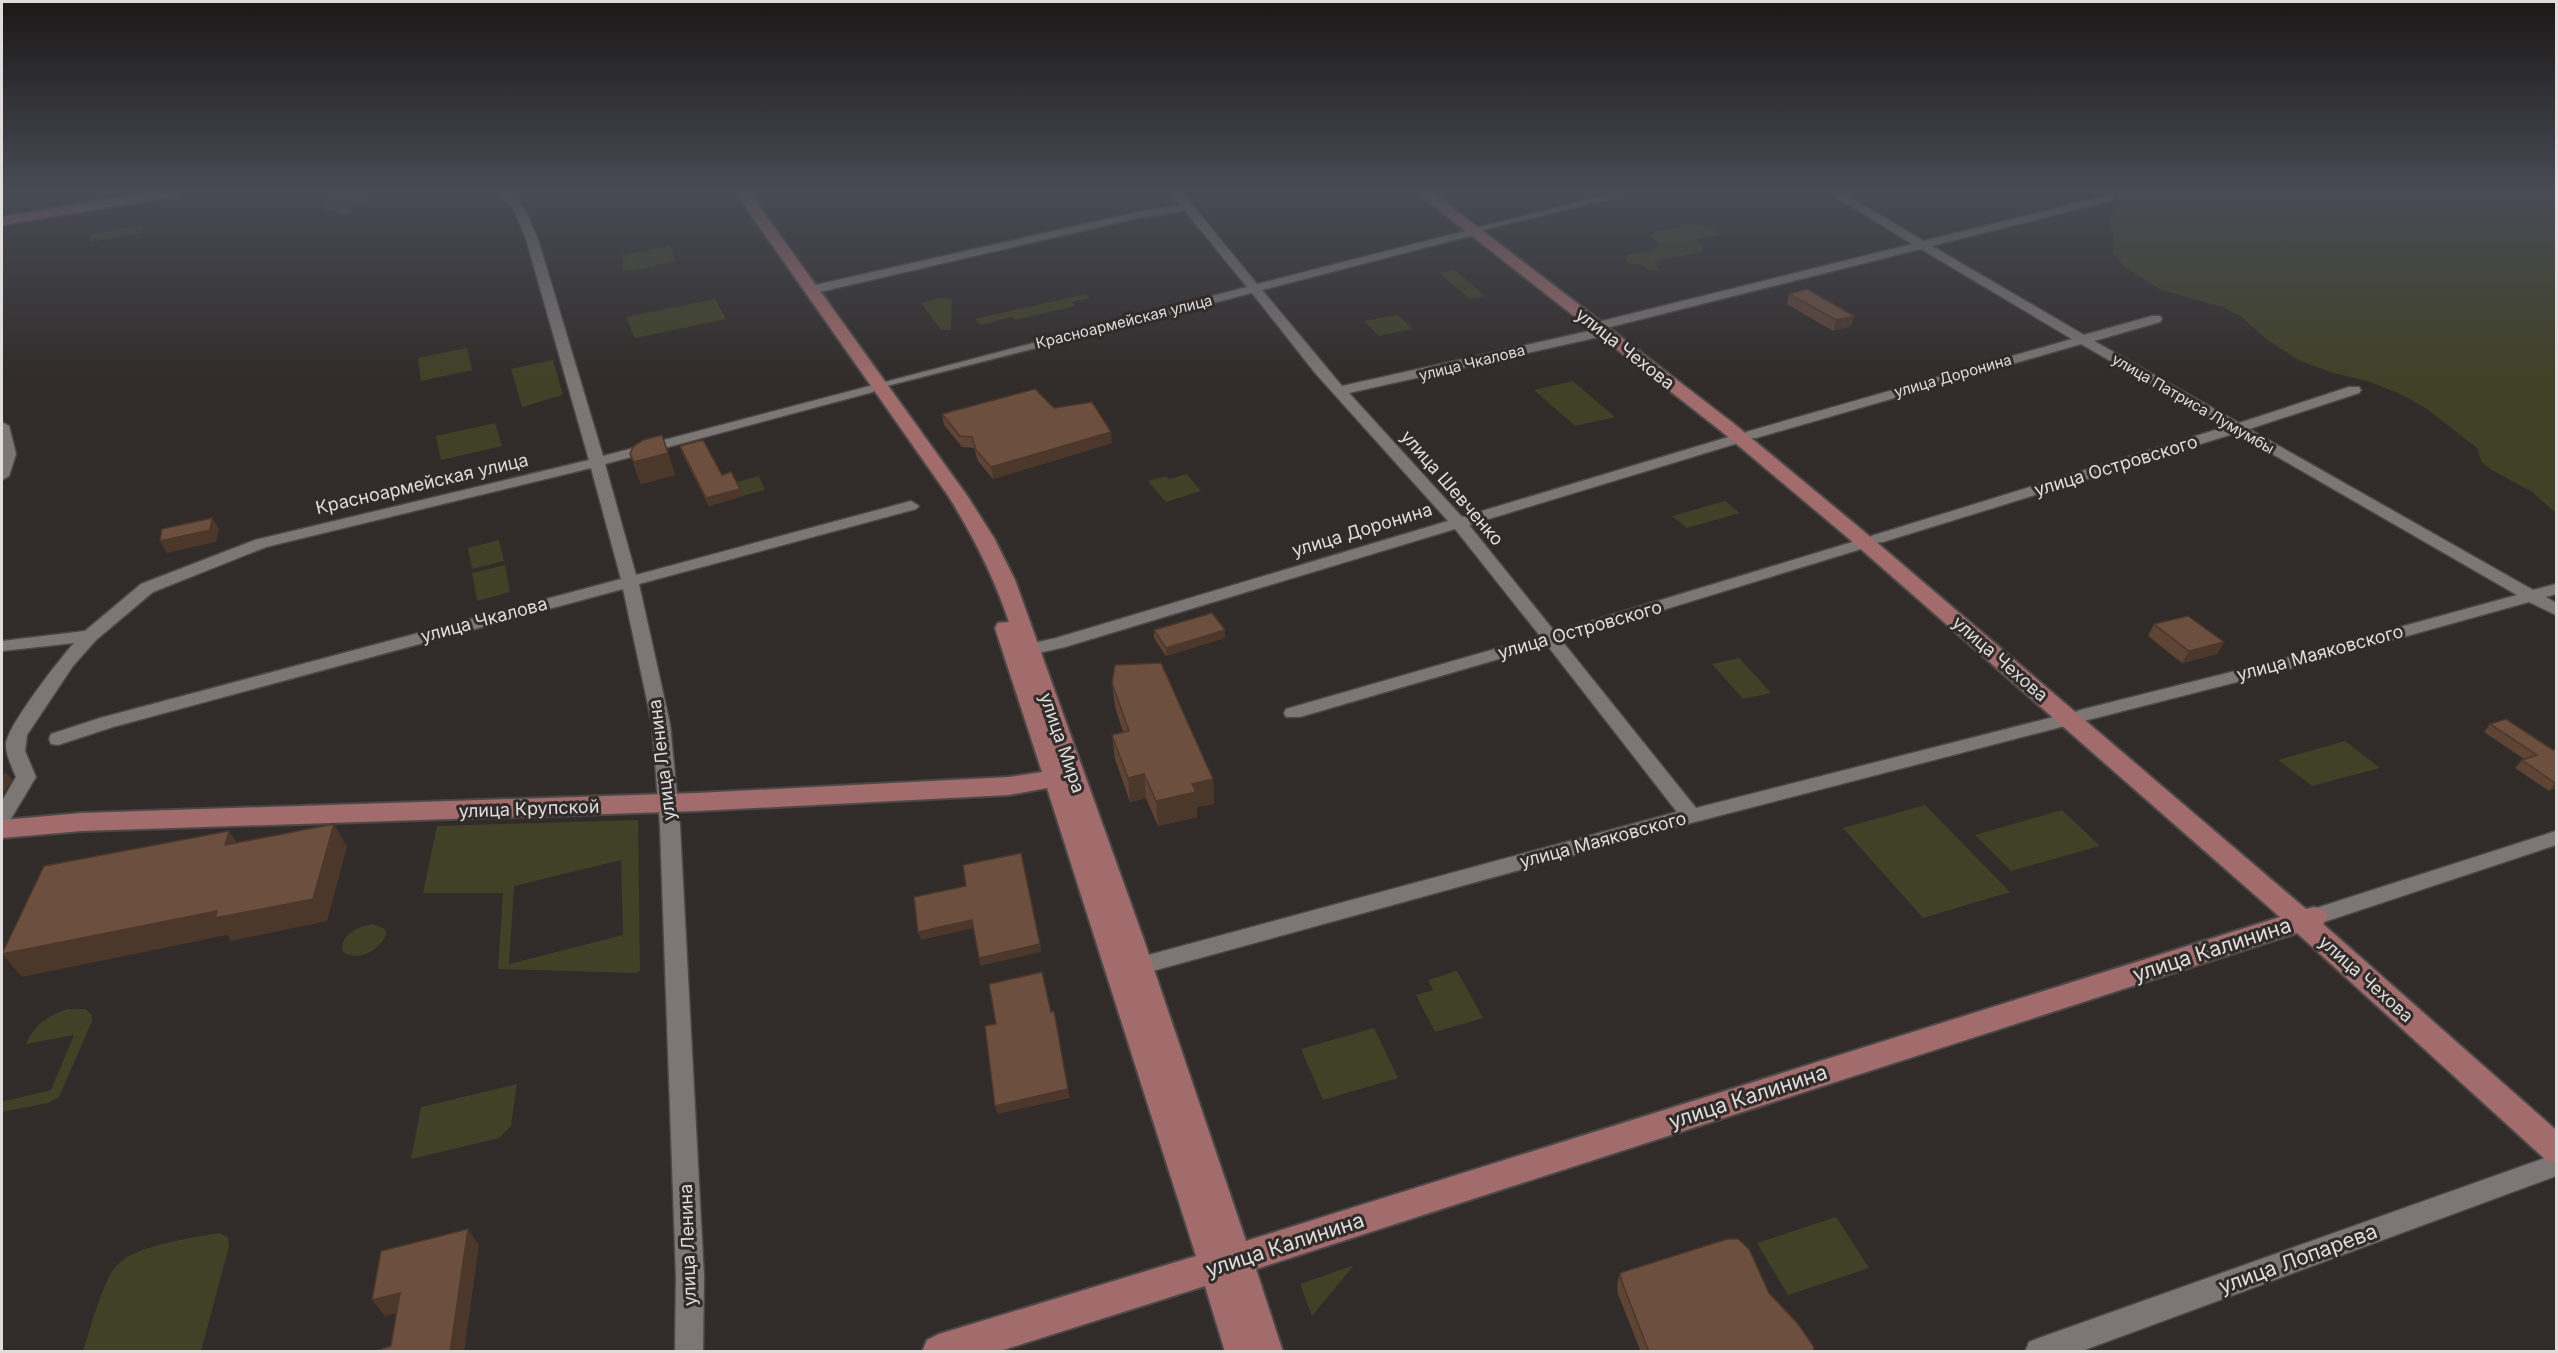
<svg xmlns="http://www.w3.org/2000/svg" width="2558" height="1353" font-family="Inter,sans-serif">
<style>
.green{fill:#404126;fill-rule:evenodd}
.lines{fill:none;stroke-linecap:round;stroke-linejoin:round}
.minor-casing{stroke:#4c4847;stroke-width:3}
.major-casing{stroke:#4c4847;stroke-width:4}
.minor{fill:#7c7775;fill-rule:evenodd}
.major{fill:#a16c6b;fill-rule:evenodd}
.wall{fill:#5d4435}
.shaded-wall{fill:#4c372b}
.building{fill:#6c4f3e;stroke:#4c372b;stroke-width:1.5}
.labels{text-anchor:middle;stroke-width:6;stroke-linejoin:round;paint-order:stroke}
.far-street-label{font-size:15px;fill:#dfdcdb;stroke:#312c2a}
.street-label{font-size:18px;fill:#dfdcdb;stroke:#312c2a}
.near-street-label{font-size:21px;fill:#dfdcdb;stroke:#312c2a}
</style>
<rect width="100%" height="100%" fill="#312c2a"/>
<g class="green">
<path d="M2119,192H2556V513L2532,492L2490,469L2481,461L2477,448L2427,409L2400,394L2370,382L2330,372L2299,360L2266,339L2242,317L2223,307L2161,290L2125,267L2113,252L2114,236L2108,224C2111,213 2122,207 2123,196Z"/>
<path d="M357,194L371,201L355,208L349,214L339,215L337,211H324L328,205L324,202L326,199Z"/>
<path d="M1696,224L1711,228L1722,234L1695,240L1702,246V251L1698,253L1654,261L1660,270C1648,273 1648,267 1639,264C1636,263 1633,264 1630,264L1624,257L1629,254L1652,251L1660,246L1651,236L1656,231Z"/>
<path d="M142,225V233L90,242L91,234Z"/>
<path d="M670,246L676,261L654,265L655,267L624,271L622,264L625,263L622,255Z"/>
<path d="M1454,270L1486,296L1470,299L1439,273Z"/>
<path d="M1086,294L1090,298L1072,302L1075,306L1016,320L1011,317L981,325L975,319Z"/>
<path d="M940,298L952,299L951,330H941L921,303Z"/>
<path d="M715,299L726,319L635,338L626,317Z"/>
<path d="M1398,315L1413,329L1379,336L1364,321Z"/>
<path d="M467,348L472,370L421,381L418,358Z"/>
<path d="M553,360L563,395L522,407L511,369Z"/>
<path d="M1573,381L1615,417L1575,426L1534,390Z"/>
<path d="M495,423L502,446L441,460L436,436Z"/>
<path d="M1187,474L1201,491L1166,502L1148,481L1166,476L1169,479Z"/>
<path d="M759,476L765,490L743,496L737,482Z"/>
<path d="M1725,501L1740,513L1687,528L1672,516Z"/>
<path d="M499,540L504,561L472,569L468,548Z"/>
<path d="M505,565L510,592L477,601L472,573Z"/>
<path d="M1739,658L1771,693L1743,699L1712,664Z"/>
<path d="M2345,741L2380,768L2312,786L2278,760Z"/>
<path d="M1925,805L2010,892L1923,918L1843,828Z"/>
<path d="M2062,810L2100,846L2011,871L1975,835Z"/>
<path d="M638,820L640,971L637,973L498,969L503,893H423L437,826ZM621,860L623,935L509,964L514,886Z"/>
<path d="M373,924L385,929L386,935C379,951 358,962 343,952C338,935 359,926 373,924Z"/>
<path d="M1457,971L1483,1018L1435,1032L1416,995L1433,990L1428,980Z"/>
<path d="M67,1009H85L92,1015V1021L59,1097L48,1103L2,1112V1102L4,1101L51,1090L74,1035L26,1044C34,1025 48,1016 67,1009Z"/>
<path d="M1374,1028L1398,1078L1323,1100L1301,1049Z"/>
<path d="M517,1084L511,1126L499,1138L411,1159L421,1107Z"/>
<path d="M1836,1217L1869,1268L1788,1295L1757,1243Z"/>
<path d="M219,1233L228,1237L229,1246L201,1351H83C90,1331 103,1279 117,1265C136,1245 192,1238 219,1233Z"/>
<path d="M1354,1265L1312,1316L1300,1284Z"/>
</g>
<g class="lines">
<g class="minor-casing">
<g id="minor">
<path d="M500,192H511L526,212L538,239L603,456L1247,287L1185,211L1138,218L811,294L805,290L811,286L1138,212L1181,205L1171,192H1182L1257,284L1618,192H1637L1479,231L1478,234L1262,290L1342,386L1603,328L1608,329L1609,332L1603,336L1349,393L1462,517L1735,435H1744L1746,432L2072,339L1921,249L1606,328L1600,324L1602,321L1912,244L1828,192H1841L1924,241L2110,195L2114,196V200L1932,246L2084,335L2152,316H2160L2162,319L2160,322L2094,341L2239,423L2349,387H2359L2361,390L2359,393L2249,429L2533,590L2556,584V594L2546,597L2556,603V615L2529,602L2292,668L2084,721L2078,720L2076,723L2069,725L1691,823L1138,975L1130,972L1127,966L1130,960L1677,812L1547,645L1300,717H1286L1284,713L1286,709L1540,636L1455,529L1065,647L1030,655L1024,653L1021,649L1024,645L1056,638L1448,521L1316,374L1252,293L875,389L873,392L605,464L636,575L911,501L919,506L916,509L639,584L670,724L680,826L704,1277L703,1352H675L676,1277L660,826L652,724L623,589L113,727L58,745L51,744L49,739L51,734L100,718L621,579L591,468L266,547L153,592L96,640L73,666L27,735L25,751L36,777L9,822L2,824V801L16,777C12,767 6,756 6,745C6,727 60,659 74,643L2,651V641L85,631L141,584L255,540L589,460L526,239L515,212ZM2081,344L2225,427L1871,536L1869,539L1859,540L1555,632L1469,525L1745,441L1747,438H1756ZM2236,433L2517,595L2283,659L2084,709L2077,711L2075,714L2069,713L1696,808L1562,641L1871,546L1873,543L1883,542Z"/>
<path d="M2,422L9,426L16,454L9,476L2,480Z"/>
<path d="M2556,831V845L2318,924L2310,922L2307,916L2310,910Z"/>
<path d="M2556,1154V1176L2079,1352H2025L2029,1342L2039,1338Z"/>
</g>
</g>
<g class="major-casing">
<g id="major">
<path d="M152,192H184L177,196L2,225V217Z"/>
<path d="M735,192H749L968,497L994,538L1015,580L1144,940L1246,1241L2280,917L1847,537L1721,431L1416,192H1432L1733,423L1861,529L2306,909L2314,907L2324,910L2328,917L2323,924L2556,1130V1163L2545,1159L2297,933L1256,1269L1283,1352H1225L1205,1286L997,1352H922L927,1340L939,1334L1196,1256L1047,788L1009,795L697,811L82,831L2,838V820L82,813L697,793L1009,777L1042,772L995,628L998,623L1009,622C994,577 974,538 949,497Z"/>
</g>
</g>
<use href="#minor" class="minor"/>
<use href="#major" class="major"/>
</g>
<g class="wall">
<path d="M1789,294L1854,316L1851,326L1833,331L1787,304Z"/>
<path d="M1054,408L1112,443L993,479L978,461L974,448L962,447L944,425L942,414Z"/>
<path d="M662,435L675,475L641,484L630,454Z"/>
<path d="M680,446L740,489L743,496L709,506L682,453Z"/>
<path d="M2154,624L2224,642L2217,654L2182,663L2148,636Z"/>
<path d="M1154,630L1225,638L1166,656L1154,638Z"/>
<path d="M1112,683L1213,779L1214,804L1197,807V817L1158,826L1146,798L1130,802L1115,759L1112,735L1123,732L1115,707Z"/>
<path d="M2490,724L2553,750L2556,788L2549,791L2515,768L2522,760L2524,759L2484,732Z"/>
<path d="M1620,1273L1769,1293L1813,1352H1641L1618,1294L1617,1285Z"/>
</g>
<g class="shaded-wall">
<path d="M1854,316L1851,326L1833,331L1836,320Z"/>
<path d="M1111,432L1112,443L993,479L991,467Z"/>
<path d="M668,453L675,475L641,484L634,462Z"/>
<path d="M740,489L743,496L709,506L706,498Z"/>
<path d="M212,518L219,529L216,542L167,553L160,541Z"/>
<path d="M1225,630V638L1166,656V648Z"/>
<path d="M2224,642L2217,654L2182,663L2189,651Z"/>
<path d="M5,772L12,780L7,788L2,794V778Z"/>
<path d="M1144,774L1146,798L1130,802L1128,778Z"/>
<path d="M1213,779L1214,804L1197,807V817L1158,826L1156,801L1192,784Z"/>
<path d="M2556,782V788L2549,791L2555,783Z"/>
<path d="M334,824L347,847L327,921L231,941L227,935L22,977L2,954Z"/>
<path d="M229,831L245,854L225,845Z"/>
<path d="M972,920L974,928L921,940L918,932Z"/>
<path d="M1040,944L1041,952L980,966L979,958Z"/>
<path d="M1068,1089L1070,1098L997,1114L995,1106Z"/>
<path d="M468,1229L479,1245L464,1352H450Z"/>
<path d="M400,1293L413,1309L385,1316L372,1300Z"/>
</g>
<g class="building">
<path d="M1807,289L1854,316L1836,320L1789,294Z"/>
<path d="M1035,389L1054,408L1092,402L1111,432L991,467L976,450L972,437L960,436L942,414Z"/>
<path d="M662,435L668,453L634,462L630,454L633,447L643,440Z"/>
<path d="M703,440L722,475L731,472L740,489L706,498L680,446Z"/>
<path d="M212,518L210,530L160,541L162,529Z"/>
<path d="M1212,613L1225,630L1166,648L1154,630Z"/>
<path d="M2188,616L2224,642L2189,651L2154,624Z"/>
<path d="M1161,663L1213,779L1192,784L1196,792L1156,801L1144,774L1128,778L1112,735L1129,731L1112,683L1115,665Z"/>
<path d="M2506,719L2553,750L2556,749V782L2555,783L2522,760L2537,755L2490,724Z"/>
<path d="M334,824L313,899L215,918L217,911L2,954L44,866L229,831L225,845Z"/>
<path d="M1021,853L1040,944L979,958L972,920L918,932L914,897L966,886L963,865Z"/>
<path d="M1042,972L1051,1012L1054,1011L1068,1089L995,1106L985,1026L996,1024L989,984Z"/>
<path d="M468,1229L450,1352H372L391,1346L400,1293L372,1300L381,1251Z"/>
<path d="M1727,1239H1738L1749,1249L1769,1293L1798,1324L1814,1347L1813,1352H1649L1622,1282L1620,1273Z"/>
</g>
<linearGradient id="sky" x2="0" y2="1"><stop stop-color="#1b1817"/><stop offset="0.5" stop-color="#484b55"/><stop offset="1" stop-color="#484b55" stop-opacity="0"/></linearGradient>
<rect width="2558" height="382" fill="url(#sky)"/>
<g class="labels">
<g class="far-street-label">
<text transform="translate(1124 322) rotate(-14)" y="5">Красноармейская улица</text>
<text transform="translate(1472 363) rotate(-14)" y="5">улица Чкалова</text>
<text transform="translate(1953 376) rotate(-16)" y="5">улица Доронина</text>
<text transform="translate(2193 404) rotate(30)" y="5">улица Патриса Лумумбы</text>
</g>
<g class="street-label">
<text transform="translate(1625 349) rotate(38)" y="6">улица Чехова</text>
<text transform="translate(2116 466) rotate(-17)" y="6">улица Островского</text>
<text transform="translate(422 484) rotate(-13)" y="6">Красноармейская улица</text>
<text transform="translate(1452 488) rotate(49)" y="6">улица Шевченко</text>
<text transform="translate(1362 530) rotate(-17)" y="6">улица Доронина</text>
<text transform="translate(484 620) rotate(-15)" y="6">улица Чкалова</text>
<text transform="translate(1580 630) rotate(-16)" y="6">улица Островского</text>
<text transform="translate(2320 653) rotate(-15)" y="6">улица Маяковского</text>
<text transform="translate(2000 659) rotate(41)" y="6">улица Чехова</text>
<text transform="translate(1062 743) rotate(71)" y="6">улица Мира</text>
<text transform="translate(662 760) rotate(-97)" y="6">улица Ленина</text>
<text transform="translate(529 809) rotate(-2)" y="6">улица Крупской</text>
<text transform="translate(1603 840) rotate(-15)" y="6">улица Маяковского</text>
<text transform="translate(2366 979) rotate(42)" y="6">улица Чехова</text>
<text transform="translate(688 1245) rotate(-92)" y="6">улица Ленина</text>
</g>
<g class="near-street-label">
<text transform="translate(2212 950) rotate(-18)" y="7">улица Калинина</text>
<text transform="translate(1748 1097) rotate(-18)" y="7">улица Калинина</text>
<text transform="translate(1285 1245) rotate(-18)" y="7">улица Калинина</text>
<text transform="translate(2298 1259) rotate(-20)" y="7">улица Лопарева</text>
</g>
</g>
<rect width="2558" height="1353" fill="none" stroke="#dfdcdb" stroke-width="6"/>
</svg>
